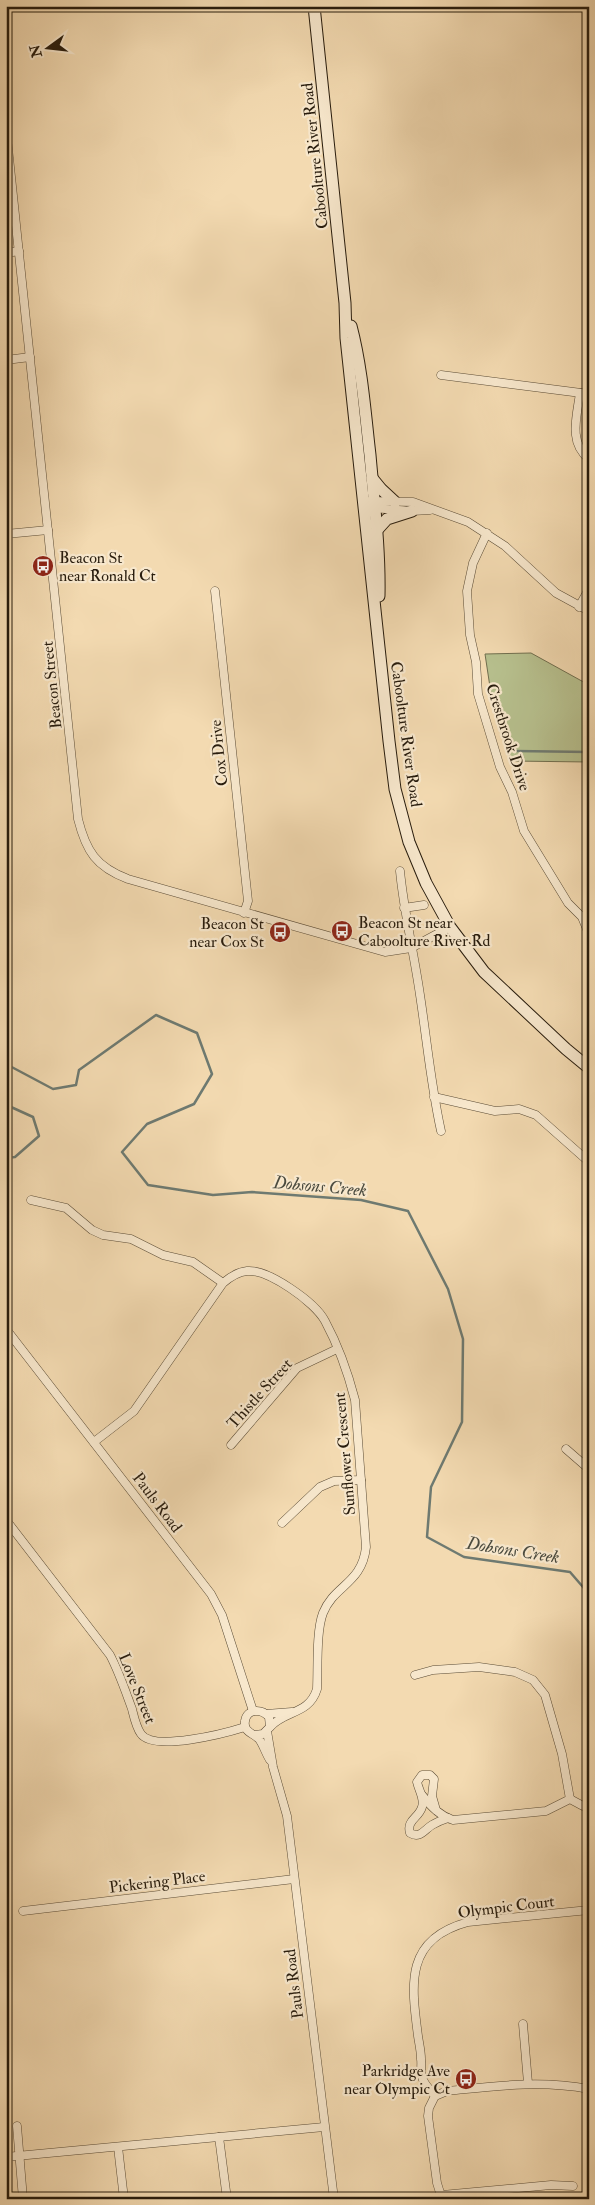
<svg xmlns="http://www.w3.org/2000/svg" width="595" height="2205" font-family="'IM FELL Double Pica',serif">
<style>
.green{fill:#b7c08e;stroke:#706e4e}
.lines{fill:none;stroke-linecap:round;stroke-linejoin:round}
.stream{stroke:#6e7a71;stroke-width:2.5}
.minor-casing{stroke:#5b4c36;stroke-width:9}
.secondary-casing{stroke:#281c0d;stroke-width:13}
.minor{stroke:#f7e7cc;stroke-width:8}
.secondary{stroke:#f7e7cc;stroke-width:11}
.labels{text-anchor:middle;stroke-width:4.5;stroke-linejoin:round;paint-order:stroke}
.street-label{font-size:16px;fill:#281c0d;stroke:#f7e7cc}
.poi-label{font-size:16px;fill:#281c0d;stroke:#f7e7cc;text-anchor:start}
.water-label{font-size:18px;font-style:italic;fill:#4b4b3f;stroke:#f7e7cc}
</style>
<rect width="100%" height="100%" fill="#f3dab1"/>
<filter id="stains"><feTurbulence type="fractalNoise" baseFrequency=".004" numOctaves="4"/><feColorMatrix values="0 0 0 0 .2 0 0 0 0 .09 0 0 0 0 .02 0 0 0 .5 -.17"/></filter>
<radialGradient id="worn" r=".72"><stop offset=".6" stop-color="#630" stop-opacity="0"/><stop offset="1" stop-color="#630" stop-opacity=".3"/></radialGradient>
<path class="green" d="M531,653L589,685V762L511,761L493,707L485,654Z"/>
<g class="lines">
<g class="stream">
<path d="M515,751L589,752"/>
<path d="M6,1064L53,1089L76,1085L79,1070L156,1015L197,1033L212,1074L194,1104L147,1124L122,1152L148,1185L213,1195L252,1192L361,1200L408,1211L448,1289L463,1339L462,1422L431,1487L427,1537L464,1557L570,1572L589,1594"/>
<path d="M6,1098L11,1107L33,1117L39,1136L15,1157L6,1158"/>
</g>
<g class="minor-casing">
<g id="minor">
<path d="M6,129L78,819C86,851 96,867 128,879L385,952L411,948L450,927"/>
<path d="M6,253L19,251"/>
<path d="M6,360L30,357"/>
<path d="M441,375L589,394"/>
<path d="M580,393C577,416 568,442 589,459"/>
<path d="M370,501L413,502L468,522L505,546L556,593L589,611"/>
<path d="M372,508L412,511L430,510"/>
<path d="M487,533L473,563L467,591L470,635L476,662L478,694L500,767L512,792L524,831L568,903L582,917L589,934"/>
<path d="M6,534L48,530"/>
<path d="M215,591L248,901L244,913"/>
<path d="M579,607L589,589"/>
<path d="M400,871C404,913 414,953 420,995C427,1041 431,1086 441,1131"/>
<path d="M404,908L424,905"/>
<path d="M434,1097L495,1111L519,1109L536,1115L589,1162"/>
<path d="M31,1200L66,1208L92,1230L103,1235L131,1239L163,1255L193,1262L223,1283"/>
<path d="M6,1329L211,1594L222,1615L253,1711"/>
<path d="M94,1442L134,1411L223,1283C230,1277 237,1272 247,1271C268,1269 315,1302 325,1321C338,1345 348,1373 355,1400L366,1547C362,1584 334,1585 323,1613C316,1631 318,1668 317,1689C309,1715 285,1710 270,1727"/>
<path d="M231,1445L297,1368L337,1349"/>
<path d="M566,1449L589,1469"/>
<path d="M6,1520L110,1655C119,1672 125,1690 132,1709C134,1717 136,1727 141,1734C154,1752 226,1733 245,1727"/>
<path d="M282,1523L320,1487L334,1481L361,1480"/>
<path d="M415,1675L433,1670L479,1667L515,1672L533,1680L545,1695L562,1754L570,1799"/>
<path d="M266,1714L292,1712"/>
<path d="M267,1731L273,1767L287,1816L334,2199"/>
<path d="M254,1735L263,1734L270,1727L269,1717C262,1709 247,1708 245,1721C243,1732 253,1733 259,1739C263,1744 266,1754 270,1760"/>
<path d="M422,1795C430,1806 440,1816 453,1820L546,1811L570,1799L583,1806H589"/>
<path d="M436,1810L432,1796L434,1779L430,1775H422L417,1782C419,1791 425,1799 422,1807C419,1818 406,1820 410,1833C420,1839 424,1830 432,1825C437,1822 442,1820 448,1818"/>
<path d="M23,1911L294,1879"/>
<path d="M523,2024L528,2083"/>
<path d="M435,2096C431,2090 424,2085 422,2077C420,2071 422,2065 421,2059C421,2051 419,2043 418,2036C411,1983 405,1939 468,1922L589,1910"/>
<path d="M17,2126L23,2199"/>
<path d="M219,2137L227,2199"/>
<path d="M118,2147L124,2199"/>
<path d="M6,2157L324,2127"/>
<path d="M442,2195L551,2185L573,2186"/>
<path d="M442,2199L437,2183L428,2116L429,2108L435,2096L447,2091C496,2086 540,2080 589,2089"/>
</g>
</g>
<g class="secondary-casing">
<g id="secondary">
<path d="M314,6L345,303L346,338L389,741L395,789L409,842L426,883L450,927L484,972L566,1049L589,1068"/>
<path d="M351,326C362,368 365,412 370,455C374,502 380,549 379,596"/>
<path d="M372,478L381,489L395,502"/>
<path d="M377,530L387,519L412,511"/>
</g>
</g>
<use href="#minor" class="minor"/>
<use href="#secondary" class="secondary"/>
</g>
<defs>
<g id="bus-disc" transform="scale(1.125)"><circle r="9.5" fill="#8f2418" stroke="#f7e7cc"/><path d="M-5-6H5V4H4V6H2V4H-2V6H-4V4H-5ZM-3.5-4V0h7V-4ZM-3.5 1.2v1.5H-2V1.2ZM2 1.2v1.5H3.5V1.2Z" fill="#fff"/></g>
</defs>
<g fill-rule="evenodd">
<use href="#bus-disc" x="43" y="566"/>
<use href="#bus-disc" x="342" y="931"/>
<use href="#bus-disc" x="280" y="932"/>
<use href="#bus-disc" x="466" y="2079"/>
</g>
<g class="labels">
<g class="street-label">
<text transform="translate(314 156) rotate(-96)" y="6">Caboolture River Road</text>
<text transform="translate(51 685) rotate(-96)" y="6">Beacon Street</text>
<text transform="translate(407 734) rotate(82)" y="6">Caboolture River Road</text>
<text transform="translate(509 737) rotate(72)" y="6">Crestbrook Drive</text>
<text transform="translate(218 753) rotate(-96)" y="6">Cox Drive</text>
<text transform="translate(259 1393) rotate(-48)" y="6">Thistle Street</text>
<text transform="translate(344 1454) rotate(-95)" y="6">Sunflower Crescent</text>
<text transform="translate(158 1502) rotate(53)" y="6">Pauls Road</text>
<text transform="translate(138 1688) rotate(68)" y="6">Love Street</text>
<text transform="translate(157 1881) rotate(-7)" y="6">Pickering Place</text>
<text transform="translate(506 1906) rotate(-7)" y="6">Olympic Court</text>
<text transform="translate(293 1984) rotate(-97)" y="6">Pauls Road</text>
</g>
<g class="poi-label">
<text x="59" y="563">Beacon St<tspan x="59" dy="18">near Ronald Ct</tspan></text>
<text x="358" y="928">Beacon St near<tspan x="358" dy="18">Caboolture River Rd</tspan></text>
<text x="264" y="929" text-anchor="end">Beacon St<tspan x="264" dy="18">near Cox St</tspan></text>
<text x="450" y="2076" text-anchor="end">Parkridge Ave<tspan x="450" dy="18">near Olympic Ct</tspan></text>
</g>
<g class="water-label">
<text transform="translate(320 1186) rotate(5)" y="6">Dobsons Creek</text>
<text transform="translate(513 1550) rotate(9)" y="6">Dobsons Creek</text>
</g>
</g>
<rect width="595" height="2205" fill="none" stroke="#f3dab1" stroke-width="25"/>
<rect x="8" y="8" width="580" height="2190" fill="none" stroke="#281c0d" stroke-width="2.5"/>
<rect x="12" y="12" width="570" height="2180" fill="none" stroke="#281c0d"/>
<g transform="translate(48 48) rotate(255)" stroke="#f7e7cc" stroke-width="4" paint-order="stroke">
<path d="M0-4L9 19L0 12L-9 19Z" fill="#281c0d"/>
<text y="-8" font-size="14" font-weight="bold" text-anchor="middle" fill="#281c0d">N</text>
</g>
<rect width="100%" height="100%" filter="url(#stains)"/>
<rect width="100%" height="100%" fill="url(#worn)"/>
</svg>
